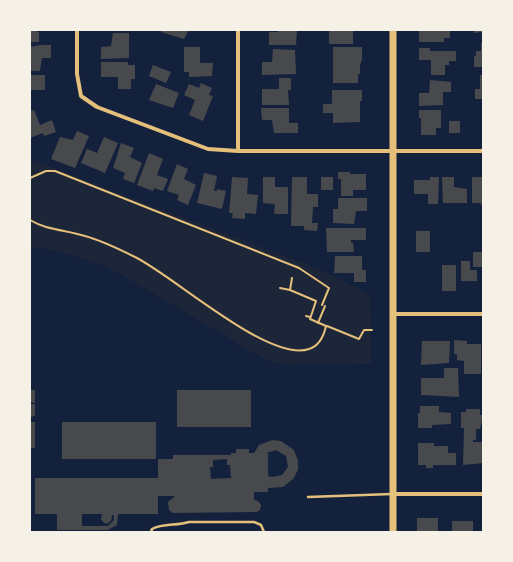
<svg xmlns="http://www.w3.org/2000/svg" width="513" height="562" font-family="Georgia,serif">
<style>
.green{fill:#1d2539}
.building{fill:#48494c;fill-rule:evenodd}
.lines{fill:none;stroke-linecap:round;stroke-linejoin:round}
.path{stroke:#e5c07b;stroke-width:2}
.service{stroke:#e5c07b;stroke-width:2.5}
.minor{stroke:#e5c07b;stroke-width:4}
.secondary{stroke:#e5c07b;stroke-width:7}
</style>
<rect width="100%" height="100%" fill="#14213d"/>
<path class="green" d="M30,159L318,269L370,294L371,364L286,365L264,359C234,341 203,323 173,305C126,277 86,251 30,247Z"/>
<g class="building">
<path d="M30,30H37V32H39V42H30Z"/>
<path d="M161,30H189L184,39L161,32Z"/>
<path d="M278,30H297L296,45H269V32H278Z"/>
<rect x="329" y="30" width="24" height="14"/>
<path d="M419,30H450V38H444V42H419Z"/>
<path d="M474,30H483V32L474,33Z"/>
<path d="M113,33H129V58L101,59V47L111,46Z"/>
<path d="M481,43H483V67H474V56H476V51H481Z"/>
<path d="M40,45H51V58H42L40,71H30V47Z"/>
<path d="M184,47H200V63H213L212,76L189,77V72H184Z"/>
<path d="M333,47H362V60L360,65V74H358V83H333Z"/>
<path d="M419,48H430V51H456V61H449V65H445V75H431V60H419Z"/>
<path d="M273,49L295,50L296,74L262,75V62H272Z"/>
<path d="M101,62H128V65H135V79H131V89H118V77H101Z"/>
<path d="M153,65L171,72L166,83L149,76Z"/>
<rect x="30" y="75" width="15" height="15"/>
<path d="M480,75H483V99H475V89H480Z"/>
<path d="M279,78H291V90H288L289,105H262V89H279Z"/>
<path d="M430,80L451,82V92H443V105L419,106V93H429Z"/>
<path d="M201,83L212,88L209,95L213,96L203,121L189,115L195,100L184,95L189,84L199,88Z"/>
<path d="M156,84L179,93L173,108L149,100Z"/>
<path d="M332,90H362V101H360V122L333,123V113H323V104H332Z"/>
<path d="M261,108H289V123H298V133H274L272,120H262Z"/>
<path d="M34,110L40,125L52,120L56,132L44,136L43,133L30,138V111Z"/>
<path d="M419,110H441V128H436V135H421V118H419Z"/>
<rect x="449" y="121" width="11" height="12"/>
<path d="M77,131L89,136L75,168L51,159L60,137L73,140Z"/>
<path d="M104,137L118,143L105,173L81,163L87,149L97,153Z"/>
<path d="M121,143L134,148L130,157L142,163L134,183L123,179L125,173L113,168Z"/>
<path d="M149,153L163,159L157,175L168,179L163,191L154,188L153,191L137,185Z"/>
<path d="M177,164L188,169L184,179L196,185L188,205L177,200L179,195L167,191Z"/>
<path d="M338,172H350V174H366V190H353V196H341V179H338Z"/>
<path d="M204,173L217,176L214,191H217V189L226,191L222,209L197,203Z"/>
<path d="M232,177L248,178L247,194L258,195L256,214L245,213V219L232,218L233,213H229Z"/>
<path d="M263,177H275V187H288V214H274L275,204L263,203Z"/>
<path d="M292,177H307V194H318V207H313L312,223H318L317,231L304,230V226H291Z"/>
<rect x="321" y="177" width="12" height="13"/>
<path d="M430,177H439L438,204H428V194H414V180H430Z"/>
<path d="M442,177H454V187L467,189V203H443Z"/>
<path d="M472,177H483V205H481V203H472Z"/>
<path d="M338,198H367V211H356L354,224L333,223V209H338Z"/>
<path d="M326,228H366V240H351V243H353L354,252H327Z"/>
<rect x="416" y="231" width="14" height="21"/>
<rect x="473" y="252" width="9" height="15"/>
<path d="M335,256H362V270H366V282H354V273H334Z"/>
<path d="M461,261H470V270H477V281H461Z"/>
<rect x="442" y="265" width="14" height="26"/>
<path d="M454,340L467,341V344H481V374H464V361L457,360V354H454Z"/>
<path d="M422,341H450L449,363L421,365Z"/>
<path d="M444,368H458L459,397L421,395V378H444Z"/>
<path d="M30,390H35V403L30,402Z"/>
<rect x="177" y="390" width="74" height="37"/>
<path d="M30,404H35V416L30,417Z"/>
<path d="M420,406H439V412L451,413V424L432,425V428H418V413H420Z"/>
<path d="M466,409H480V415H483L480,429H476V440H473V442H483V463L463,465L464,428H461V412H466Z"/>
<rect x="30" y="422" width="5" height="26"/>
<rect x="62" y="422" width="94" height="37"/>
<path d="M272,440L281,441L294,450L298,461V470L293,479L283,487L268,488V492H254V500L258,501L261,505L260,510L257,512L173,513L169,510L168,502L175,496H158V514H118L117,525L108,530H57V514H35V478H158V459H173V455H231V453H236V449H249V453H254L259,445ZM276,450L286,456L288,467L282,475L272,477L268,476V453H266ZM227,459V465H230L231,478L211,479L210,467H213V460ZM82,514H102L101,520L106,524L111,521L112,515H114V520L108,526H82Z"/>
<path d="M418,443H434V446H448V453H456V465H433V468H426V465H418Z"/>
<rect x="417" y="518" width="21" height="14"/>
<rect x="452" y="521" width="21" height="11"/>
</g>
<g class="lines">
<g class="path">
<path d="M30,178L46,171H55L299,268L329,288L322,305"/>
<path d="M30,220C46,230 67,230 85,236C103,241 119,249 135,257C174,276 269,363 309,349C319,346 324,335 326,326L310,319L316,301L290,290L280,288"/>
<path d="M290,290L292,278"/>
<path d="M306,316L310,317"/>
<path d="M318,323L325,306"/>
<path d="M327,326L359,339L364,330H372"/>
</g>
<g class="service">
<path d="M308,497L392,494"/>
<path d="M151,532L152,529C163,523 177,526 189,522H254L261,525L264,532"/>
</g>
<g class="minor">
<path d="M77,30V74L81,96L97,107L208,149L238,151H483"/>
<path d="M238,30V151"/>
<path d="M393,314H483"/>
<path d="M393,494H483"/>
</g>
<path class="secondary" d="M393,30V532"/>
</g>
<rect width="513" height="562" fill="none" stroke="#f6f1e7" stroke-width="62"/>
</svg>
